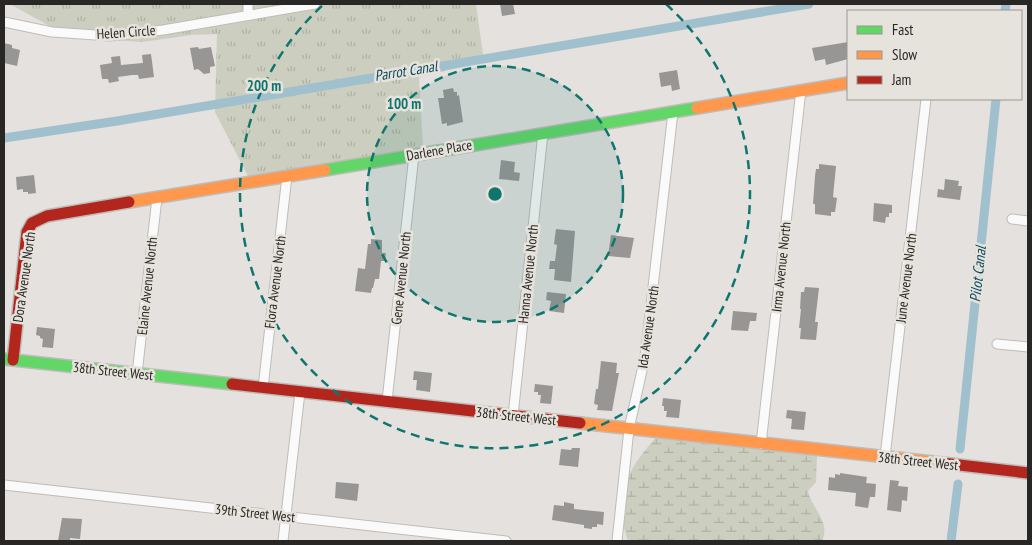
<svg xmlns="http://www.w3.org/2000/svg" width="1032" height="545" font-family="'PT Sans Narrow',sans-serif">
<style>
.grass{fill:url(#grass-tufts)}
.wetland{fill:url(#wetland-marsh)}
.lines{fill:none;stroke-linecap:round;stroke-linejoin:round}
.canal{stroke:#a1c0ce;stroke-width:9}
.building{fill:#989694}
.street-casing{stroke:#bebcb9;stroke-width:11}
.fast-casing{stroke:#bebcb9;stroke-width:14}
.slow-casing{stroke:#bebcb9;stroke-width:14}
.jam-casing{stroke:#bebcb9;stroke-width:14}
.street{stroke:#fbfafa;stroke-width:9}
.fast{stroke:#63d668;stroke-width:11}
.slow{stroke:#ff974d;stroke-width:11}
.jam{stroke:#b3261e;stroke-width:11}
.ring{fill:none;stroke:#0f766e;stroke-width:2.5;stroke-dasharray:9 6}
.labels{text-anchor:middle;stroke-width:5;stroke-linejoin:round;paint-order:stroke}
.street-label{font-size:14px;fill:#292725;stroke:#e6e2dc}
.water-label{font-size:15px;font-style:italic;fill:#0d4b61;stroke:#e6e2dc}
.centre{fill:#0f766e;stroke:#e6e2dc;stroke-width:2.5}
.ring-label{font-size:15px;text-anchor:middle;font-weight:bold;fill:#0f766e;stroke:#e6e2dc;stroke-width:5;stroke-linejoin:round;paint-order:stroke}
</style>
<defs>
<pattern id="grass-tufts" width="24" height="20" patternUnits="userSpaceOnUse" patternTransform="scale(1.25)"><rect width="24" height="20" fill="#cccebf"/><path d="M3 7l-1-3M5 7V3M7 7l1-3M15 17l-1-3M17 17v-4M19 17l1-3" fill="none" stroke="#afb1a4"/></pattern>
<pattern id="wetland-marsh" width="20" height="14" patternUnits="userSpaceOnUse" patternTransform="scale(1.25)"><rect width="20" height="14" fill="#cccebf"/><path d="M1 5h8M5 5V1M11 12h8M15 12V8" fill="none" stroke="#afb1a4"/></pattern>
</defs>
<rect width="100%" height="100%" fill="#e4e1de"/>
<path class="grass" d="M10,4H476L484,62L419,77L423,147L251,182L215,112L217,34L192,35L142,42L69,37Z"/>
<path class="wetland" d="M661,432L817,456L816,482L808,491C812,510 831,521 822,541H628C611,493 630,466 661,432Z"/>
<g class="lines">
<g class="canal">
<path d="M1005,11L1006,4"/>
<path d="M4,138L117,121L809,4"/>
<path d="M960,449L996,99"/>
<path d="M951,541L958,484"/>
</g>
</g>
<g class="building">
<path d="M500,4H513L515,14L502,16Z"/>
<path d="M848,42V59L826,65L825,59L815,61L812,48Z"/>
<path d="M4,43L12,45V48L20,50L17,66L4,63Z"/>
<path d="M198,47L199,49L211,47L215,66L210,67V73L204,74L198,69L194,70L190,48Z"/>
<path d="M151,54L154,77L139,79L138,75H132L118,77L119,81L109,83L108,79H102L100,65L112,63L111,57L120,56L121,65L143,63L142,55Z"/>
<path d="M677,70L680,89L672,91L671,85L661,87L659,73Z"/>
<path d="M453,88L454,92H457V96L459,95L463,122L447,126V123L442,124L438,98H444L443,90Z"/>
<path d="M501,160L515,162L514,172L520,173L519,181L499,179Z"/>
<path d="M819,164L836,166L833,197L837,198L835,212H831V216L815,214V204H813L815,176L816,169H819Z"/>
<path d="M34,175L36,193L28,194V192H23V189L17,190L16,177Z"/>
<path d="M945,179L959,181L958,186H962L960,200L937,197L938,189L944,190Z"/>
<path d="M874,203L892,205V213H889V217H886L885,223L873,221Z"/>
<path d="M556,229L575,231L571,282L554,280L555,269H549L550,261H555L557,245L554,244Z"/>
<path d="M611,235L634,238L630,258L608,256Z"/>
<path d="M371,239L382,240V253H386L385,261H381L379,279H375L373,288H372L371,293L355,291L358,268L365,269L368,244H371Z"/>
<path d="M805,287L819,288L815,322H818L816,340L800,339L801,328H799L801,309H800L801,292H804Z"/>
<path d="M547,292L566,294L564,313L549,311L551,301L546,300Z"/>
<path d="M733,311L757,313L756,321H750L748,331L731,330Z"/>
<path d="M37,327L55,329L53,348L42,347L43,339L40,338V336L36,335Z"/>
<path d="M601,361L617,363L616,373H619L612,411L597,410L598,405L594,404L596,389H598Z"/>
<path d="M414,371L432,373L430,392L416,390L417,380H413Z"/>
<path d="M535,384L553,386L551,404L540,403L541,395H538V392H534Z"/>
<path d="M663,398L681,400L679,418L666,417L667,411H664V406H662Z"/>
<path d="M787,410L806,412L804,430L791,429L792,419L786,418Z"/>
<path d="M572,448H580L578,467L559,465L561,449L571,450Z"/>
<path d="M840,473L867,477L866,483L876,484L875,497H870L868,508L855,506L856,493L828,490L829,477L835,478V474L840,475Z"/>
<path d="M890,480L899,481L898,486L908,487L907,501L902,500L901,512L887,510Z"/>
<path d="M336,482L359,484L357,501L335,498Z"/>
<path d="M564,502L574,504V509L604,512L603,525L597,524V527H592V529L584,528V525L552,520L554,505L564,506Z"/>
<path d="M62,518L82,519L80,539L70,538V541H58Z"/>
</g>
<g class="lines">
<g class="street-casing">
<g id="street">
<path d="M248,15V4"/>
<path d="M4,22L52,32L110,36L163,30L315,4"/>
<path d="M1012,219L1028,221"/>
<path d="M997,344L1028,347"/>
<path d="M137,374L157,198"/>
<path d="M263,388L287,176"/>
<path d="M387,401L414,155"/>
<path d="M513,416L543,133"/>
<path d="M761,444L801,90"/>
<path d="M885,457L926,99"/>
<path d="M4,485L506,541"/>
<path d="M283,541L300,392"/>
<path d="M617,541L629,429L645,357L673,112"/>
</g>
</g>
<g class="fast-casing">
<g id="fast">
<path d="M325,170L697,108"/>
<path d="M4,359L232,384"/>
</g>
</g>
<g class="slow-casing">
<g id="slow">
<path d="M697,108L848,83"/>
<path d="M129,202L325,170"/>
<path d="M580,423L942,463"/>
</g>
</g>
<g class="jam-casing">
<g id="jam">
<path d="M13,360L27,232L32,223L47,216L129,202"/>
<path d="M232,384L580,423"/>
<path d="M942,463L1028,473"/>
</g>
</g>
<use href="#street" class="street"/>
<use href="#fast" class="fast"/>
<use href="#slow" class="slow"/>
<use href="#jam" class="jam"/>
</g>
<circle cx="495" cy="194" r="128" fill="#0f766e" fill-opacity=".12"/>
<g class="ring">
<circle cx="495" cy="194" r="128"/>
<path d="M666 4A255 255 0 1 1 324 4"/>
</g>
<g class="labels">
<g class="street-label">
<text transform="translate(126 32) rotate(-4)" y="5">Helen Circle</text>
<text transform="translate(439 150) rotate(-10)" y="5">Darlene Place</text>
<text transform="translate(781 267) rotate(-84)" y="5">Irma Avenue North</text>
<text transform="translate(528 274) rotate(-84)" y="5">Hanna Avenue North</text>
<text transform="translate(24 277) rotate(-82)" y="5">Dora Avenue North</text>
<text transform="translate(401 278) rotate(-84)" y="5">Gene Avenue North</text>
<text transform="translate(906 278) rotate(-83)" y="5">June Avenue North</text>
<text transform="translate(275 282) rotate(-83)" y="5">Flora Avenue North</text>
<text transform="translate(147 286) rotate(-84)" y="5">Elaine Avenue North</text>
<text transform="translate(648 327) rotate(-82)" y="5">Ida Avenue North</text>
<text transform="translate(113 371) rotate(6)" y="5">38th Street West</text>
<text transform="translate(516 416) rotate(6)" y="5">38th Street West</text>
<text transform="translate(918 461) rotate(6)" y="5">38th Street West</text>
<text transform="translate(255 513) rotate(6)" y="5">39th Street West</text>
</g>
<g class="water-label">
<text transform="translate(406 71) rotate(-9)" y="5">Parrot Canal</text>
<text transform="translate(978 274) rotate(-84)" y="5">Pilot Canal</text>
</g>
</g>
<circle cx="495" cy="194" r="8" class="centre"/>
<g class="ring-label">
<text x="264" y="91">200 m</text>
<text x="404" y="109">100 m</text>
</g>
<rect width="1032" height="545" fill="none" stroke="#292725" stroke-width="10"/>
<rect x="847" y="10" width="175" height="90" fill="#e6e2dc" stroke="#9a9793"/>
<rect x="857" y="26" width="25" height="8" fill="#63d668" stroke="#9a9793"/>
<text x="892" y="35" font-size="15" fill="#292725">Fast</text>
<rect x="857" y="51" width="25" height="8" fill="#ff974d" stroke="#9a9793"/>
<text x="892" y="60" font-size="15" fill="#292725">Slow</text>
<rect x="857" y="76" width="25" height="8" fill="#b3261e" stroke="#9a9793"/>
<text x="892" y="85" font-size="15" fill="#292725">Jam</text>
</svg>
